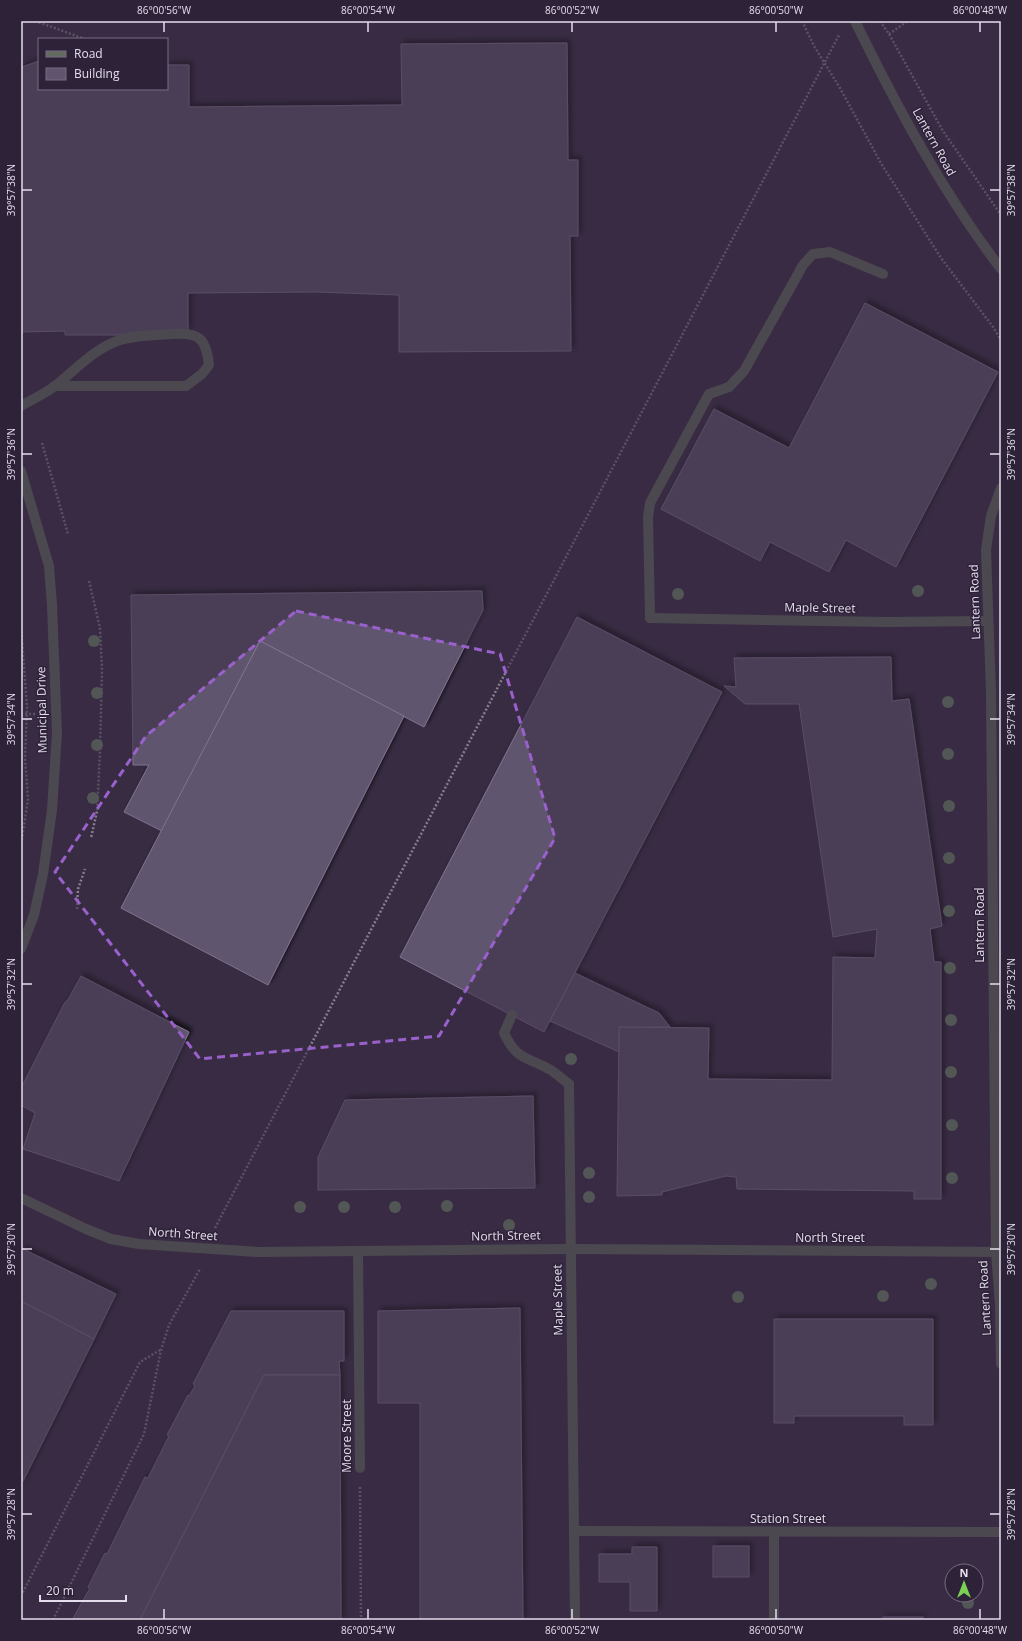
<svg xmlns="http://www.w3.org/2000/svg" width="1022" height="1641" font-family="'Open Sans',sans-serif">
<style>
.building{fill:#61546e;stroke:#82748f;filter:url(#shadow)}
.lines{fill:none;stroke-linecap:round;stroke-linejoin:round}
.path{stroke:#877d90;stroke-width:2.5;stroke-dasharray:2 2;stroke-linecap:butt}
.service{stroke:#636b60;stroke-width:10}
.minor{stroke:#636b60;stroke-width:10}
.tertiary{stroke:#636b60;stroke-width:10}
.tree{fill:#728b6c}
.marked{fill:none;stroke:#9a61cc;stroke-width:3;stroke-dasharray:8 5;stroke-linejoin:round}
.ticks{fill:none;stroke:#e4ddec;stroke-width:1.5}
.labels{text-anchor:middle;stroke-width:3;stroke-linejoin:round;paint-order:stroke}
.street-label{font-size:12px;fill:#e4ddec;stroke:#2e2239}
.neatline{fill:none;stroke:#e4ddec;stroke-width:1.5}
.ticks-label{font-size:10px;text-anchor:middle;fill:#e4ddec}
</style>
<defs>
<filter id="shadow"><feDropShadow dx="3.5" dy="-3.5" stdDeviation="2" flood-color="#0009"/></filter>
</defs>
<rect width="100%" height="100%" fill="#382c43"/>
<g class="building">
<path d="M567,43L568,160H578V236H570L571,351L399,352V295L316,292L188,293V331L142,335H65V331L21,332L22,67L39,61V89H167V65H189V107L402,105L401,44Z"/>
<path d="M865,303L998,372L896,567L846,540L829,572L770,542L760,561L661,509L714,409L789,448Z"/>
<path d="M482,591L483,610L424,727L260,641L162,831L124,812L149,765H133L131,595Z"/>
<path d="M577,617L722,692L544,1032L400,957Z"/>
<path d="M260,641L404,716L268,985L121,908Z"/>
<path d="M891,657L892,701L909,699L942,926L930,929L934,962H941V1199H914V1191L737,1189L736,1177L726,1176L662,1192V1195L617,1196L619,1027L709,1028L708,1079L832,1080L833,957L875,958L877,929L833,937L799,704H745L724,686L736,687L734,658Z"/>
<path d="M575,973L659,1013L670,1027H619V1052L550,1021Z"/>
<path d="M81,976L189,1032L119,1181L23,1149L35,1113L21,1105V1088L64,1004L69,998Z"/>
<path d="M533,1096L535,1188L318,1190V1157L345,1100Z"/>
<path d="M21,1248L116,1294L94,1339L21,1301Z"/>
<path d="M21,1301L94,1339L21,1485Z"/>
<path d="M520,1308L523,1620H420V1403H378V1311Z"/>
<path d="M231,1311H344V1361H339L340,1375H264L140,1620H72L90,1588L88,1587L105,1553L107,1554L145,1477L148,1478L169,1436L167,1435L188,1395L189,1396L195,1386L193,1384Z"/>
<path d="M774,1319H933V1425H904V1416H794V1423H774Z"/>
<path d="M264,1375H340L341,1620H140Z"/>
<rect x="713" y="1546" width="36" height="31"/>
<path d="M632,1547H657V1611H630V1582H599V1554H632Z"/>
<rect x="883" y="1617" width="40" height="3"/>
</g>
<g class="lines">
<g class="path">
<path d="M35,21L85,39"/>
<path d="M802,21L814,46L840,88L882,165L941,258L993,327L1001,340"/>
<path d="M880,21L889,34L943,131L1001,215"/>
<path d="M889,34L908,21"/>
<path d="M42,443L68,534"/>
<path d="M89,581L100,628L102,670L100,752L97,811L91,838"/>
<path d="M21,627L27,707L25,759L28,799L21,845"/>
<path d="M21,714H36"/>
<path d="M77,909L78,889L85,869"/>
<path d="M215,1228L839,35"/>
<path d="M360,1487L361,1620"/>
<path d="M21,1596L140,1362L160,1350"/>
<path d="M53,1620L144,1434L161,1350L169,1325L200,1269"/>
</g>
<g class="service">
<path d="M21,406C33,399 44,394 55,386C75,370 93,350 117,341C134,335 154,335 172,334C199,332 206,338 209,365L202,374L186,386H54"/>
<path d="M650,618L648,517L650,503L709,394L729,387L744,371L803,265L813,254L830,252L883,274"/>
<path d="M512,1015L504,1033C517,1060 525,1056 549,1069C556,1073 562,1079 569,1084"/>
<path d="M774,1532V1620"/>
</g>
<g class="minor">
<path d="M21,471L49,566L52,605L57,733L52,810L43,874L34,915L21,949"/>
<path d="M650,618L887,622L988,621"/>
<path d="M569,1084L575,1620"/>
<path d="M21,1198L86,1229L111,1239L139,1244L258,1252L571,1249L1001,1252"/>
<path d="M358,1251L360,1468"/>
<path d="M574,1531L1001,1532"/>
</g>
<g class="tertiary">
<path d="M855,21C897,107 943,193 1001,269"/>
<path d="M1001,488L991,516L986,550L991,692L996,1252L1000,1304L1001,1364"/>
</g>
</g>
<g class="tree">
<circle cx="918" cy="591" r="6"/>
<circle cx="678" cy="594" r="6"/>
<circle cx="94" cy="641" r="6"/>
<circle cx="97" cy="693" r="6"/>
<circle cx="948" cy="702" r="6"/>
<circle cx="97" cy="745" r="6"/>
<circle cx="948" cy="754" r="6"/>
<circle cx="93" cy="798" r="6"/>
<circle cx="949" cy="806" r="6"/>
<circle cx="949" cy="858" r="6"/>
<circle cx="949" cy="911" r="6"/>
<circle cx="950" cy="968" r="6"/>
<circle cx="951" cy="1020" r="6"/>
<circle cx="571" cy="1059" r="6"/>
<circle cx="951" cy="1072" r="6"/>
<circle cx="952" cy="1125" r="6"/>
<circle cx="589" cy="1173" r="6"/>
<circle cx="952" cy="1178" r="6"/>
<circle cx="589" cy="1197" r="6"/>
<circle cx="447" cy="1206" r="6"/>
<circle cx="300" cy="1207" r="6"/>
<circle cx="344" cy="1207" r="6"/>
<circle cx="395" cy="1207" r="6"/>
<circle cx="509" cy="1225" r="6"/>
<circle cx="931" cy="1284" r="6"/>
<circle cx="883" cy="1296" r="6"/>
<circle cx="738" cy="1297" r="6"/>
<circle cx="968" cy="1603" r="6"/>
</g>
<path d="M0 0H1022V1641H0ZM296,611L500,654L555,838L439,1036L200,1059L55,872L146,736Z" fill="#382c43" fill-opacity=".55" fill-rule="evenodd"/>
<path class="marked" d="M296,611L500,654L555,838L439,1036L200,1059L55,872L146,736Z"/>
<path class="ticks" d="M164,22V32M368,22V32M572,22V32M776,22V32M980,22V32M22,190H32M990,190H1000M22,454H32M990,454H1000M22,719H32M990,719H1000M22,984H32M990,984H1000M22,1249H32M990,1249H1000M22,1514H32M990,1514H1000M164,1609V1619M368,1609V1619M572,1609V1619M776,1609V1619M980,1609V1619"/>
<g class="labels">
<g class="street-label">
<text transform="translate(934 142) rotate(61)" y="4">Lantern Road</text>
<text transform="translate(975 602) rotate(-92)" y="4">Lantern Road</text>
<text transform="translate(820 608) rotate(1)" y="4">Maple Street</text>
<text transform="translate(42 710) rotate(-91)" y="4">Municipal Drive</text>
<text transform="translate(980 925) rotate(-90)" y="4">Lantern Road</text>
<text transform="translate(183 1234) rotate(4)" y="4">North Street</text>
<text transform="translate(506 1236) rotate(-1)" y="4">North Street</text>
<text x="830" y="1242">North Street</text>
<text transform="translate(985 1298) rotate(-93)" y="4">Lantern Road</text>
<text transform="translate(558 1300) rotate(-91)" y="4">Maple Street</text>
<text transform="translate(347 1436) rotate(-90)" y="4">Moore Street</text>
<text x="788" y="1523">Station Street</text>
</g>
</g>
<rect width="1022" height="1641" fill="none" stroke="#2e2239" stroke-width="44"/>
<rect x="38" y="38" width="130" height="52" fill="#2e2239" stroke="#776d81"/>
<rect x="46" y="51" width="20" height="6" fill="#636b60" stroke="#776d81"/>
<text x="74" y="58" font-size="12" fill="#e4ddec">Road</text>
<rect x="46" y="68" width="20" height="12" fill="#61546e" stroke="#776d81"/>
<text x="74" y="78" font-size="12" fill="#e4ddec">Building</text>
<g transform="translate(964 1583)"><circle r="19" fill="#2e2239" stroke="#776d81"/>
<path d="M0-3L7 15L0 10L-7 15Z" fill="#7bd156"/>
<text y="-6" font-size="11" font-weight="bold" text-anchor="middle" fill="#e4ddec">N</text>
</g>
<path d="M40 1595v6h86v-6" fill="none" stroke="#e4ddec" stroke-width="2"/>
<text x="46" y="1595" font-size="12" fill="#e4ddec" stroke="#2e2239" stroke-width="3" paint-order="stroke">20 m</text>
<rect x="22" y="22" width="978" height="1597" class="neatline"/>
<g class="ticks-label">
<text x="164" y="14">86°00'56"W</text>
<text x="368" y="14">86°00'54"W</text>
<text x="572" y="14">86°00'52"W</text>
<text x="776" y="14">86°00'50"W</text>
<text x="980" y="14">86°00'48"W</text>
<text transform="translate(11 190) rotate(-90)" y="4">39°57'38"N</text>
<text transform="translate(1011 190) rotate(-90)" y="4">39°57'38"N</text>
<text transform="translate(11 454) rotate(-90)" y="4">39°57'36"N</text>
<text transform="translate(1011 454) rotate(-90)" y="4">39°57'36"N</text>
<text transform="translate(11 719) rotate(-90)" y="4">39°57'34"N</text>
<text transform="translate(1011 719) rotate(-90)" y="4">39°57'34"N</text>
<text transform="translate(11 984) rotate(-90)" y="4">39°57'32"N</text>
<text transform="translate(1011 984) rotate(-90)" y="4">39°57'32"N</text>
<text transform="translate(11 1249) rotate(-90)" y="4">39°57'30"N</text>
<text transform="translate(1011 1249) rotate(-90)" y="4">39°57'30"N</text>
<text transform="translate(11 1514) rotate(-90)" y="4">39°57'28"N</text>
<text transform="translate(1011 1514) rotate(-90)" y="4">39°57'28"N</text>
<text x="164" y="1634">86°00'56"W</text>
<text x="368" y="1634">86°00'54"W</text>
<text x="572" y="1634">86°00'52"W</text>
<text x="776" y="1634">86°00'50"W</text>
<text x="980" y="1634">86°00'48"W</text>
</g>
</svg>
